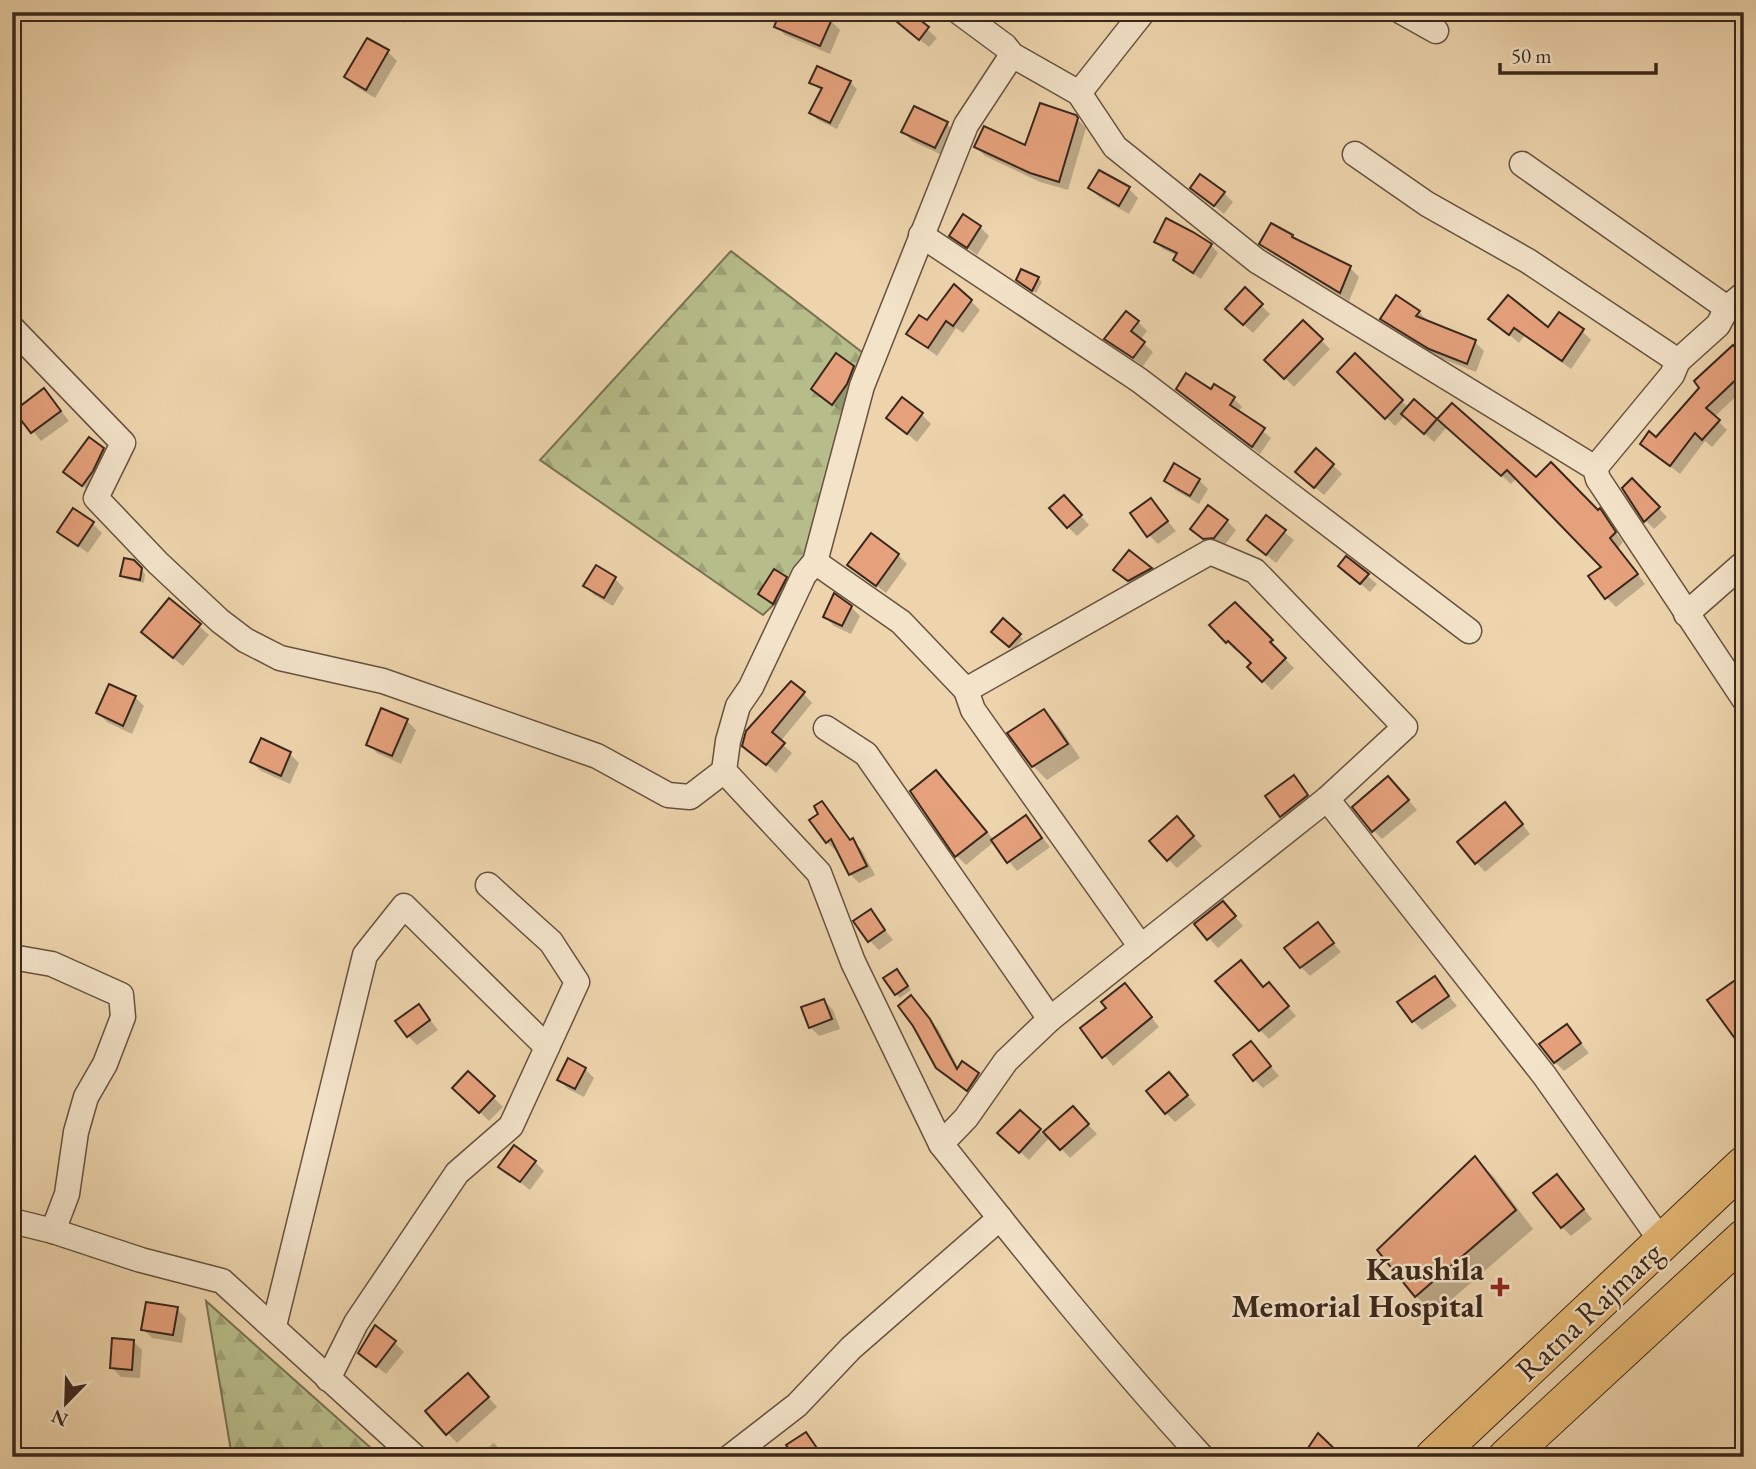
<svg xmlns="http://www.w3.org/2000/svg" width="1756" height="1469" font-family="'EB Garamond',serif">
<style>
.forest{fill:url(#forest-firs);stroke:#787252;stroke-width:2}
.shadow{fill:#0003}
.building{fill:#e5a17c;stroke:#3a271b;stroke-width:2}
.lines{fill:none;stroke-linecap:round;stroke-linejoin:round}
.minor-casing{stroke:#67523f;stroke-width:27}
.highway-casing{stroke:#3a271b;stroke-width:39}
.minor{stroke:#f3e3c9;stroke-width:24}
.highway{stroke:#e6ba76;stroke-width:37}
.poi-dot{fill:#8f2418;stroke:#f3e3c9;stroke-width:2.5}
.labels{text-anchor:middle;stroke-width:5;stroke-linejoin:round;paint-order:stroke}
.poi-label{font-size:32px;font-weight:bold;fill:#3a271b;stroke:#f3e3c9;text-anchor:end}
.street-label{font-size:32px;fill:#3a271b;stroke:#f3e3c9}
</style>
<defs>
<pattern id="forest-firs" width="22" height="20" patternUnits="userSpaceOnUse" patternTransform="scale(1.75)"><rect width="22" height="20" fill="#b7bd8a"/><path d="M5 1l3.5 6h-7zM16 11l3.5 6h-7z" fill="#9ea276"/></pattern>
</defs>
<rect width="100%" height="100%" fill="#edd4ac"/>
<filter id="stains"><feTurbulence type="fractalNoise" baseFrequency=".00286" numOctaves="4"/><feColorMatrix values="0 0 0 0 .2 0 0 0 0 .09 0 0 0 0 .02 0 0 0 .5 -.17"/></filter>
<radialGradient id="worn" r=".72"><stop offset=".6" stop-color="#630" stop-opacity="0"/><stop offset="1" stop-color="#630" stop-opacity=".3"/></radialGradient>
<g class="forest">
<path d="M731,251L863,353L804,575L763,615L540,460Z"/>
<path d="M206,1301L381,1457H232Z"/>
</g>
<g class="shadow">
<path d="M394,12H412L414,15L403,23Z"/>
<path d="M885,12H907L937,38L929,47Z"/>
<path d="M831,21L840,30L830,54L785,35L776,26Z"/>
<path d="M388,52L397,61L375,98L355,86L346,77Z"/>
<path d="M850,82L857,89L837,129L818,120L811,113L822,91L811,83Z"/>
<path d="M1075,117L1086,128L1068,190L1040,182L985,156L976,147L1026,148Z"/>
<path d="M947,124L956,133L944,156L912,141L903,131Z"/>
<path d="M1090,188L1129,189L1138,198L1129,214L1099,197Z"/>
<path d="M1193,188L1224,193L1233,202L1224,214Z"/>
<path d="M980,227L989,236L977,255L951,236Z"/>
<path d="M1292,236L1298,242L1350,268L1359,277L1349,301L1270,252L1261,243Z"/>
<path d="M1156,241L1211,245L1218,253L1201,279L1183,267L1175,259L1178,256L1163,249Z"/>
<path d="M1038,278L1042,282L1036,293L1022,284Z"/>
<path d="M1245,290L1270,314L1253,333L1236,318Z"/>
<path d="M971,301L980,310L963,333L956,328L937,356L908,334Z"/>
<path d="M1419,312L1428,321L1475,342L1484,351L1476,372L1440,358L1391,327L1382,318Z"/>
<path d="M1491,319L1548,330L1582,331L1591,340L1571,369L1524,336L1519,343Z"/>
<path d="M1138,322L1147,331L1140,340L1153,352L1143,366L1116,348L1107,339Z"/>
<path d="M1303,322L1330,349L1294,387L1267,360Z"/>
<path d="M1355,356L1409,408L1415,402L1437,422L1453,405L1536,479L1598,513L1600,511L1623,542L1618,548L1645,584L1616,607L1607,598L1603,567L1517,478L1511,484L1447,427L1434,442L1405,416L1395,426L1339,372Z"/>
<path d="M1744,358V389L1714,417L1727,430L1712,447L1705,441L1680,474L1642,444L1657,439Z"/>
<path d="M853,367L862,376L856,393L842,412L813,389Z"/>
<path d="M1178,389L1211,392L1234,399L1242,407L1238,412L1271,438L1260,454Z"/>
<path d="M44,390L69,421L41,441L17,411Z"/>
<path d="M922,415L931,424L917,442L888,418Z"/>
<path d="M103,449L112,458L92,493L66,472Z"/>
<path d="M1333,465L1342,474L1324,495L1307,481Z"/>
<path d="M1199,480L1208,489L1199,504L1175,490L1166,481Z"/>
<path d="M1632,480L1667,517L1654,529L1645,520Z"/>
<path d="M1150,500L1176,531L1158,544L1149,535Z"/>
<path d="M1073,507L1089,525L1077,536L1068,527Z"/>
<path d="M1267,518L1294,540L1276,563L1249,540Z"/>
<path d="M1227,521L1236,530L1224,546L1214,547L1192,529Z"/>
<path d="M93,524L102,533L88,553L60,532Z"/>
<path d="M1129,553L1150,569L1159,578L1138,589L1125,579L1116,570Z"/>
<path d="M898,555L907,564L886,593L850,565Z"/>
<path d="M1346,558L1377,584L1370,592L1349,574Z"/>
<path d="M134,561L145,574L144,583L126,579L122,575Z"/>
<path d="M596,568L615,579L624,588L613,606L594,595L585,586Z"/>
<path d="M786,578L795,587L782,611L760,594Z"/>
<path d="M169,600L209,635L183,666L152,641Z"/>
<path d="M1235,604L1280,650L1278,652L1294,668L1272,690L1249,667L1253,663L1238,649L1236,651L1227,642Z"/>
<path d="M851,607L860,616L851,634L834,626L825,617Z"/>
<path d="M1003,621L1023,639L1013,650L993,632Z"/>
<path d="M804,694L812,703L780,742L792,753L776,773L744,745Z"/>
<path d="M135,697L144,706L132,734L107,722L98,713Z"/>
<path d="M1044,711L1058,725L1080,758L1047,780L1033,766Z"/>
<path d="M407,721L416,730L401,764L377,753L368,744Z"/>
<path d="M262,741L290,754L299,763L290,784L261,771L252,762Z"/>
<path d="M936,772L994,840L1026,817L1050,847L1017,871L994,842L966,865L957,856L912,791Z"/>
<path d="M1294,778L1316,805L1290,825L1267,797Z"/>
<path d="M1397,787L1417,810L1382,839L1373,830Z"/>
<path d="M821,803L851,841L861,849L875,875L859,883L850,874L838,850L836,851L827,842L820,814Z"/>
<path d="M1514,814L1530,834L1485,872L1477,863Z"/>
<path d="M1186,828L1202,846L1177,868L1168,859Z"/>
<path d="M870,911L893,940L879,950L870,941Z"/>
<path d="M1231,912L1243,926L1218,948L1196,924Z"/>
<path d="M1318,925L1341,952L1310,976L1301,967Z"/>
<path d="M901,975L911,990L900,998L896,994Z"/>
<path d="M1434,978L1457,1006L1422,1030L1413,1021Z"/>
<path d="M1264,989L1277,994L1296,1016L1269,1039L1260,1030Z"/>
<path d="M1134,995L1159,1027L1113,1066L1082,1028Z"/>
<path d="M824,1001L833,1010L840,1029L819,1036L810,1027Z"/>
<path d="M919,1005L938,1029L959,1069L963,1064L986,1082L975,1098L937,1067Z"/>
<path d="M419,1006L438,1030L417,1045L408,1036Z"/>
<path d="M1567,1026L1589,1053L1564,1071L1555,1062Z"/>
<path d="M1251,1043L1279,1076L1263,1088L1254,1079Z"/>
<path d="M585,1069L594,1078L584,1097L568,1089L559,1080Z"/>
<path d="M468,1073L503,1107L489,1121L455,1088Z"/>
<path d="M1169,1074L1196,1105L1175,1122L1166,1113Z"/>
<path d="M1073,1109L1097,1134L1070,1158L1050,1137L1029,1160L1000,1133L1020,1112L1043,1135Z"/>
<path d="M1475,1158L1494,1177L1533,1229L1435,1314L1416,1296Z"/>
<path d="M535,1162L544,1171L530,1190L501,1167Z"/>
<path d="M1565,1186L1592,1219L1571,1236L1562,1227Z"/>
<path d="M177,1309L186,1318L182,1343L152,1338L143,1329Z"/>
<path d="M133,1341L142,1350L140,1378L121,1377L112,1368Z"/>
<path d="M395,1343L404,1352L386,1374L369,1361Z"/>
<path d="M477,1385L497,1407L457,1443L428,1412Z"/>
<path d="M494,1443L506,1457H476Z"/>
</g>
<g class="building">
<path d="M780,12H815L832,19L820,46L774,27Z"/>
<path d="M885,12H910L929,27L919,40Z"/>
<path d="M367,38L389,50L366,90L344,77Z"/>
<path d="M817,66L851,81L830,123L809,113L822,88L809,83Z"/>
<path d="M1040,103L1076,115L1078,118L1059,182L1030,173L974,147L984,126L1025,145Z"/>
<path d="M914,106L948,122L935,148L901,132Z"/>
<path d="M1099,170L1130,187L1119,206L1088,188Z"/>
<path d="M1200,174L1225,192L1214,206L1190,188Z"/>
<path d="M963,214L981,226L967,248L949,236Z"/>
<path d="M1166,218L1193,232L1212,244L1193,273L1173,260L1177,253L1154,242Z"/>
<path d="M1271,223L1293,235L1292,237L1351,266L1340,293L1259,244Z"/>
<path d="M1021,269L1039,277L1032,291L1016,280Z"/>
<path d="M954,284L972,300L953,326L946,321L928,348L906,334L919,315L927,320Z"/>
<path d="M1245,287L1263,304L1243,325L1225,309Z"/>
<path d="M1396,295L1420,311L1416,316L1476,340L1467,364L1429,349L1380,319Z"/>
<path d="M1508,295L1548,327L1559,312L1584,329L1562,361L1514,328L1509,335L1488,319Z"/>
<path d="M1126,311L1139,321L1131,331L1145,342L1133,358L1104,339Z"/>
<path d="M1303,320L1323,339L1284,379L1264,360Z"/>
<path d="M1733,345L1744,356V372L1706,408L1720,420L1702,440L1695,433L1670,466L1640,444L1649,431L1656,437L1699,388L1694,381Z"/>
<path d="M836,353L854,366L847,384L832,405L811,389Z"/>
<path d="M1355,353L1403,400L1385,419L1337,372Z"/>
<path d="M1186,373L1211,389L1214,384L1235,397L1230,405L1265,428L1252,447L1176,389Z"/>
<path d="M44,388L61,411L31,433L14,411Z"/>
<path d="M902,397L923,413L907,434L886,418Z"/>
<path d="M1414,399L1437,419L1424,434L1401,414Z"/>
<path d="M1452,403L1536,477L1551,462L1598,510L1600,508L1616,532L1610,538L1638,574L1605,599L1588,576L1601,567L1507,470L1501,476L1437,419Z"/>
<path d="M89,437L104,448L93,471L82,486L63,472Z"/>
<path d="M1316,448L1334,464L1314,488L1295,472Z"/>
<path d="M1174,463L1200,479L1190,496L1164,481Z"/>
<path d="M1632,478L1660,507L1644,522L1622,488Z"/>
<path d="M1064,495L1082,515L1067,528L1049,508Z"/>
<path d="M1151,498L1168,521L1147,537L1130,513Z"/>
<path d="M1208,505L1228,520L1214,538L1203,539L1190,529Z"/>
<path d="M73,508L94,522L78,546L57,532Z"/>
<path d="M1266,515L1286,530L1266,555L1247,540Z"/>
<path d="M871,533L899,554L876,586L847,565Z"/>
<path d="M1129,550L1152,568L1128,581L1113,570Z"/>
<path d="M1346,556L1369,574L1360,584L1338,566Z"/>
<path d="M124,558L134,560L142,568L140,580L120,576Z"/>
<path d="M596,565L616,577L604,598L583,586Z"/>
<path d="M774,569L787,577L773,604L758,594Z"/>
<path d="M834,593L852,606L842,626L823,617Z"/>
<path d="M169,598L201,624L173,658L141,632Z"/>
<path d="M1235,602L1273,640L1270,642L1286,658L1262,682L1247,667L1251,663L1228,641L1226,643L1209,625Z"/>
<path d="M1003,618L1021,634L1009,647L991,632Z"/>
<path d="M791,681L805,692L772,732L785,743L766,765L742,746L746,731Z"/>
<path d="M109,684L136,696L123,726L96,713Z"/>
<path d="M381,708L408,719L392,756L366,745Z"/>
<path d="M1044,709L1068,744L1032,767L1007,733Z"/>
<path d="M261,738L291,752L281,776L250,762Z"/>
<path d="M936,770L987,832L955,857L910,791Z"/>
<path d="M1294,775L1308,795L1280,817L1265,796Z"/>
<path d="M1388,776L1409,800L1372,832L1352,807Z"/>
<path d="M822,801L850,840L853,838L867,866L849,875L831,839L826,843L809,820L818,814L814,806Z"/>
<path d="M1505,802L1523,824L1475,864L1457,842Z"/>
<path d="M1026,815L1042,838L1007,863L991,840Z"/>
<path d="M1177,816L1194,836L1167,861L1149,841Z"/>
<path d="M1223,901L1236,916L1207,940L1194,924Z"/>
<path d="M871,909L885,930L868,942L853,921Z"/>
<path d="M1318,922L1334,943L1300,968L1284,948Z"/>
<path d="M1241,960L1263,987L1269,982L1289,1006L1259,1031L1215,981Z"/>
<path d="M897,969L908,986L895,995L883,978Z"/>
<path d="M1744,974V1051L1707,1000Z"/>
<path d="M1435,976L1449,996L1412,1022L1397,1002Z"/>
<path d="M1125,983L1152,1017L1102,1058L1080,1028L1106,1008L1101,1002Z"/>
<path d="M911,995L930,1019L957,1069L962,1061L979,1073L967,1091L936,1068L913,1026L898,1006Z"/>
<path d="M824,999L832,1019L809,1028L801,1007Z"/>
<path d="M419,1004L430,1020L407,1037L395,1021Z"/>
<path d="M1567,1024L1581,1043L1554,1063L1539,1044Z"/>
<path d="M1251,1041L1271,1066L1253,1081L1233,1055Z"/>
<path d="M568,1058L586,1068L575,1089L557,1080Z"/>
<path d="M468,1071L495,1096L479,1113L452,1088Z"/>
<path d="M1169,1072L1188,1095L1165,1114L1146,1091Z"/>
<path d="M1073,1106L1089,1124L1060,1150L1043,1132Z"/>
<path d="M1020,1110L1041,1129L1019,1153L997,1133Z"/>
<path d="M514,1145L536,1161L520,1182L498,1167Z"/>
<path d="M1475,1156L1516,1210L1415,1297L1377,1250Z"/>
<path d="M1557,1174L1584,1209L1561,1228L1533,1193Z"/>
<path d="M146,1302L178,1307L173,1335L141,1330Z"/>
<path d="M375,1325L396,1341L376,1367L358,1353Z"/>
<path d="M112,1338L134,1340L132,1370L110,1368Z"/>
<path d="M468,1373L489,1397L446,1435L425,1411Z"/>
<path d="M806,1432L823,1457H794L786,1445Z"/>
<path d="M1318,1433L1343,1457H1302Z"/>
</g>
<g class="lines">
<g class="minor-casing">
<g id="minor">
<path d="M959,12L1005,46L1012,55L1079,93L1115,147L1257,261L1595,468L1598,479L1744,699"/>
<path d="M1402,12L1436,31"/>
<path d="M1079,93L1143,12"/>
<path d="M1355,154L1427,204L1528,261L1678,361"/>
<path d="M1522,164L1727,308"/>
<path d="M921,235L1139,380L1469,631"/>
<path d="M12,328L123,443L96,498L158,563L220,621L245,640L280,658L383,681L597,756L668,795L690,797L724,771"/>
<path d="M1595,468L1672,375L1678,361L1718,325L1727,308L1744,294"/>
<path d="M815,562L901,622L966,690L973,710L1141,947"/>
<path d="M1686,614L1744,563"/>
<path d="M966,690L1210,552L1255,571L1405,727L1327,799L1050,1019L1006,1061L966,1118L941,1144L853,962L819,873L724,771L728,741L738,706L751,687L804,575L815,562L862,386L966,125L1012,55"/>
<path d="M826,728L866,754L1050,1019"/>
<path d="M1327,799L1544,1075L1662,1242"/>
<path d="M12,957L52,964L121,995L123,1017L105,1064L86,1097L76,1132L67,1194L53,1231"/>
<path d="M941,1144C1025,1250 1110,1357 1202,1457"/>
<path d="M12,1221L53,1231L141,1260L222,1281L415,1457"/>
<path d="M274,1326L365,955L404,906L547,1047"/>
<path d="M328,1379L356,1323L457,1173L511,1126L577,982L551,942L488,885"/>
<path d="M730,1457L797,1405L851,1348L1000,1218"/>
</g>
</g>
<g class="highway-casing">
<g id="highway">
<path d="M1434,1457L1744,1165"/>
<path d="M1507,1457L1744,1238"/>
</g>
</g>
<use href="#minor" class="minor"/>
<use href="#highway" class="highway"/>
</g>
<path class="poi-dot" d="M1496.5 1276.5h7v7h7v7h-7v7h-7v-7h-7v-7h7z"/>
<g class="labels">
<g class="poi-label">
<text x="1484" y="1280">Kaushila<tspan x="1484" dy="37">Memorial Hospital</tspan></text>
</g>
<g class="street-label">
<text transform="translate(1589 1311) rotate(-43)" y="11">Ratna Rajmarg</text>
</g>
</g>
<rect width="1756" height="1469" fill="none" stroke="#edd4ac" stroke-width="42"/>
<rect x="14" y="14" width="1728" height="1441" fill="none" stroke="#3a271b" stroke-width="3.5"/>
<rect x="21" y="21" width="1714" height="1427" fill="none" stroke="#3a271b" stroke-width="2"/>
<g transform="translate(66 1403) rotate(203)" stroke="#f3e3c9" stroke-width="5" paint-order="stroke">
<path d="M0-5L12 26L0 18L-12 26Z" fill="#3a271b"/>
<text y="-10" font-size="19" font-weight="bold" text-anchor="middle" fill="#3a271b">N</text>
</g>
<path d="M1500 63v10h156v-10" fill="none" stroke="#3a271b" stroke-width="3.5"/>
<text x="1511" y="63" font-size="21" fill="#3a271b" stroke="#f3e3c9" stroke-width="5" paint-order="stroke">50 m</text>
<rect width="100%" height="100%" filter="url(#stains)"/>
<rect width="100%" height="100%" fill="url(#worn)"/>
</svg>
